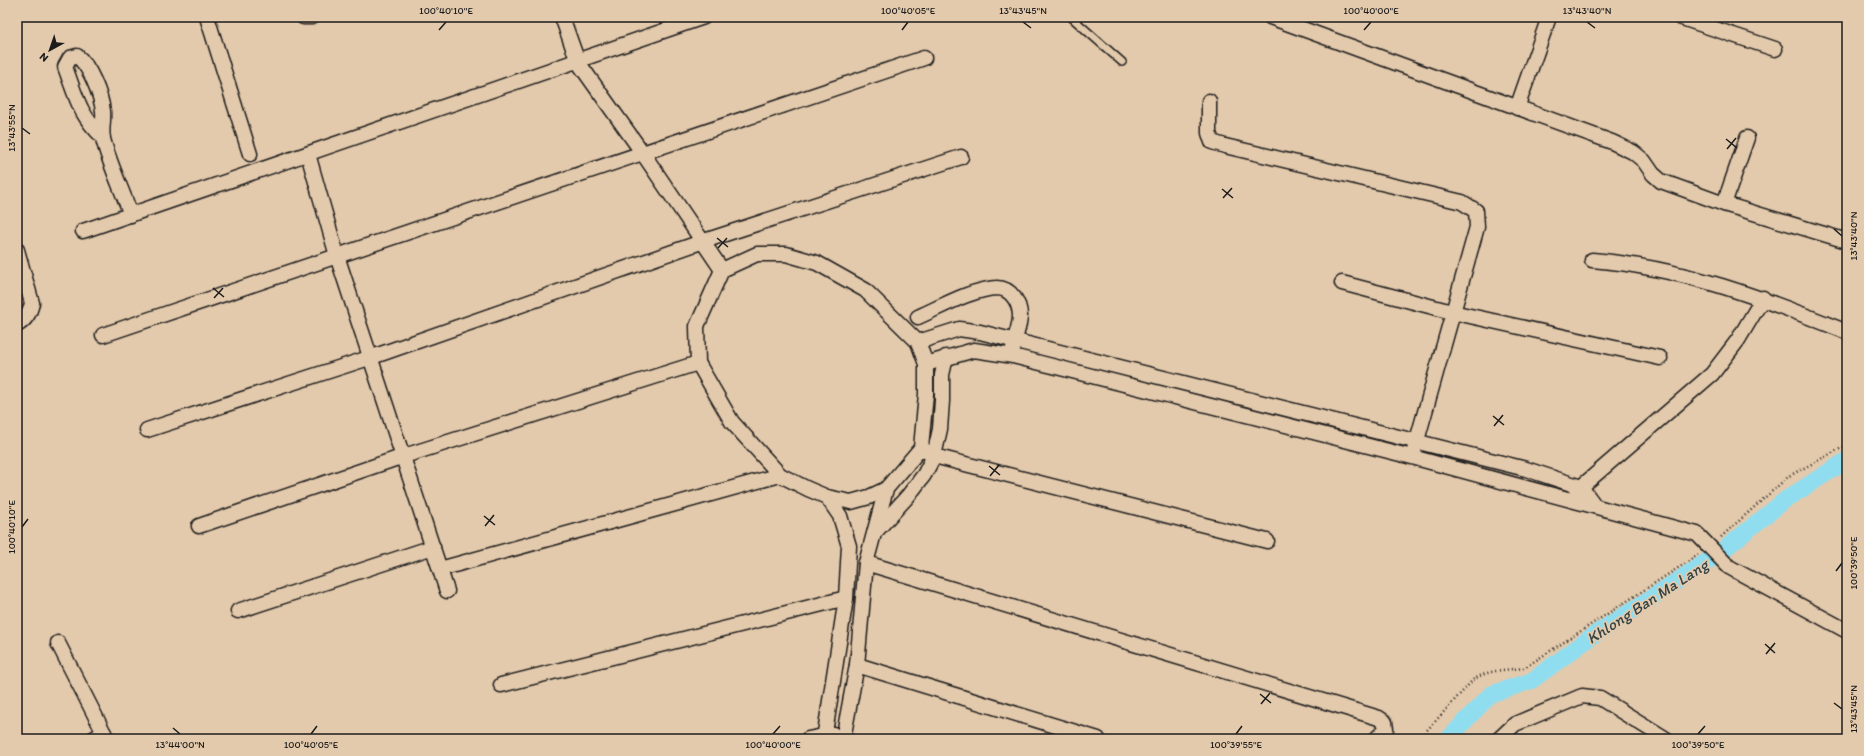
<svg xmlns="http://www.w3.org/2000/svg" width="1864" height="756" font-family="Itim,sans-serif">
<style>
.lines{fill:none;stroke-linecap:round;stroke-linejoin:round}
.canal{stroke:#90ddef;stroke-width:17}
.lane-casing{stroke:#1c1c1c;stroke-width:10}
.street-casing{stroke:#1c1c1c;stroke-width:17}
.path{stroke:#1c1c1c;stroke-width:2.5;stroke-dasharray:1 3;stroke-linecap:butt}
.lane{stroke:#e4caac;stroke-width:7}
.street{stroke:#e4caac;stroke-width:14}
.ticks{fill:none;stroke:#1c1c1c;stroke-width:1.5}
.labels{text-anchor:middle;stroke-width:3.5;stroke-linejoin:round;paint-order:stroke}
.water-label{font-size:16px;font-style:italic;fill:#334346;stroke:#e4caac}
.neatline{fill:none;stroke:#1c1c1c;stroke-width:1.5}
.ticks-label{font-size:10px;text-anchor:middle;fill:#1c1c1c}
</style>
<rect width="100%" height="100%" fill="#e4caac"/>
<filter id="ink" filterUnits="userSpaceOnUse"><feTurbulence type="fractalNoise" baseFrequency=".025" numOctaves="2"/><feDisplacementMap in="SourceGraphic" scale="8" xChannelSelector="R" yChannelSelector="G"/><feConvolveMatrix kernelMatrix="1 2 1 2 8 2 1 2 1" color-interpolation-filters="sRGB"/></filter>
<g filter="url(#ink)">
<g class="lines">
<path class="canal" d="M1448,739L1491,694L1531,681L1594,635L1717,555L1785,500L1847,460"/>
<g class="lane-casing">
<path id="lane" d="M1071,17L1122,62"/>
</g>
<g class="street-casing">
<g id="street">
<path d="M207,17L250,154"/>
<path d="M303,17H312"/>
<path d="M562,17L578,62L642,152L722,270"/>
<path d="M1270,17L1612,142L1633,152L1644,161L1653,174L1661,181L1724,204L1847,241"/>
<path d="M1679,17L1775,49"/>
<path d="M1209,101V133L1212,142L1225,146L1462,202L1476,211L1477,227L1414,451"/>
<path d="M1517,108L1549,17"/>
<path d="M103,137C79,115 76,96 65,67L70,58L77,56C90,66 101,95 103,111C104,120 101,130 103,139C110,165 122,190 131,215"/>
<path d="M308,154L337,256L447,591"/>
<path d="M1724,204L1747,138"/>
<path d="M83,231L704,17"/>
<path d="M17,250L32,303C30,313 26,320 17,325"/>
<path d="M757,254H786L817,263L865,290L918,342L926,364V394L921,448L886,489L869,497L851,502L827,497L808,489L780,475L732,422L698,363L697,326L722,270Z"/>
<path d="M1592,260C1681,267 1765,299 1847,332"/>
<path d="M1342,283L1452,312L1660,358"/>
<path d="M918,317C941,307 972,289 997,288C1011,288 1020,303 1020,316C1020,327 1014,338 1013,349"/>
<path d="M103,335L924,58"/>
<path d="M918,342L959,329L980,332L1526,469L1581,487L1595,506"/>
<path d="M926,364L974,350L1013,356L1412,457L1697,534L1729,567L1847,631"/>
<path d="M147,430L372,357L704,241L961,157"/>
<path d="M921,448L934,456L1267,541"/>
<path d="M1576,495L1581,487L1712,374L1738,340L1763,298"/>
<path d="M199,526L404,456L698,363"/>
<path d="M877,530L908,496L924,475L934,456L940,429L942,401V375L946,357"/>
<path d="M866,563L1379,718L1385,722L1386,729L1376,739"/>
<path d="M440,569L780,475"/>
<path d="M238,611L433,547"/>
<path d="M58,643L107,739"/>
<path d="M857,665L1098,739"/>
<path d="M501,685L846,598"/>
<path d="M93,739L104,733"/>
<path d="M808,739L833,734"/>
<path d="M824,739L846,598L849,546L840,516L827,497"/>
<path d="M843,739L857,665L866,563L886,489"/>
<path d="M1499,739L1515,724L1582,696L1600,698L1666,739"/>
</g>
</g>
<g class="path">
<path d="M1721,537L1789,476L1847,445"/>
<path d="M1419,739L1473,680C1489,669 1506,670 1524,668L1698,555"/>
</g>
<use href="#lane" class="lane"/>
<use href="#street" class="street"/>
</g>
</g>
<path class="ticks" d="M1023,22L1031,28M1587,22L1595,28M439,30L446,22M902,30L908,22M1364,30L1371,22M22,128L30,134M1726,139L1737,148M1727,149L1736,138M1222,189L1233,198M1223,198L1232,188M1834,229L1842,236M717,238L728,247M718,248L727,238M213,288L224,297M214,298L223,288M1493,416L1504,425M1494,426L1503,415M989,466L1000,475M990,476L999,465M484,516L495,525M485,526L494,515M22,527L28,519M1836,571L1842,563M1765,644L1775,653M1766,654L1775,643M1260,694L1271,703M1834,703L1842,709M1261,704L1270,693M173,728L180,734M311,734L317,726M773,734L780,726M1236,734L1242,726M1698,734L1705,726"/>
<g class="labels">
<g class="water-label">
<text transform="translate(1647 601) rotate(-33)" y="6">Khlong Ban Ma Lang</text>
</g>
</g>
<rect width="1864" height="756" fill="none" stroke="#e4caac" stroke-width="44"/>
<g transform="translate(50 50) rotate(220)" stroke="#e4caac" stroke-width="3" paint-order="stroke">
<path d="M0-3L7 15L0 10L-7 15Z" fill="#1c1c1c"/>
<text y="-6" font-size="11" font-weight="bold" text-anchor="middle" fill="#1c1c1c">N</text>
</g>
<rect x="22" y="22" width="1820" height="712" class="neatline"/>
<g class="ticks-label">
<text x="446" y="14">100°40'10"E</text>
<text x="908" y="14">100°40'05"E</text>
<text x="1023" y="14">13°43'45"N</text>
<text x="1371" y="14">100°40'00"E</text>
<text x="1587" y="14">13°43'40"N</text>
<text transform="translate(11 128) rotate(-90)" y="4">13°43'55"N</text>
<text transform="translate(1853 236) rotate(-90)" y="4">13°43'40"N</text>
<text transform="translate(11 527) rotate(-90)" y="4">100°40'10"E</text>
<text transform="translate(1853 563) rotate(-90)" y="4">100°39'50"E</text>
<text transform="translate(1853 709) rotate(-90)" y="4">13°43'45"N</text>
<text x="180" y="748">13°44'00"N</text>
<text x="311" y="748">100°40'05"E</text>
<text x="773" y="748">100°40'00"E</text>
<text x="1236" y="748">100°39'55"E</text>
<text x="1698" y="748">100°39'50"E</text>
</g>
</svg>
